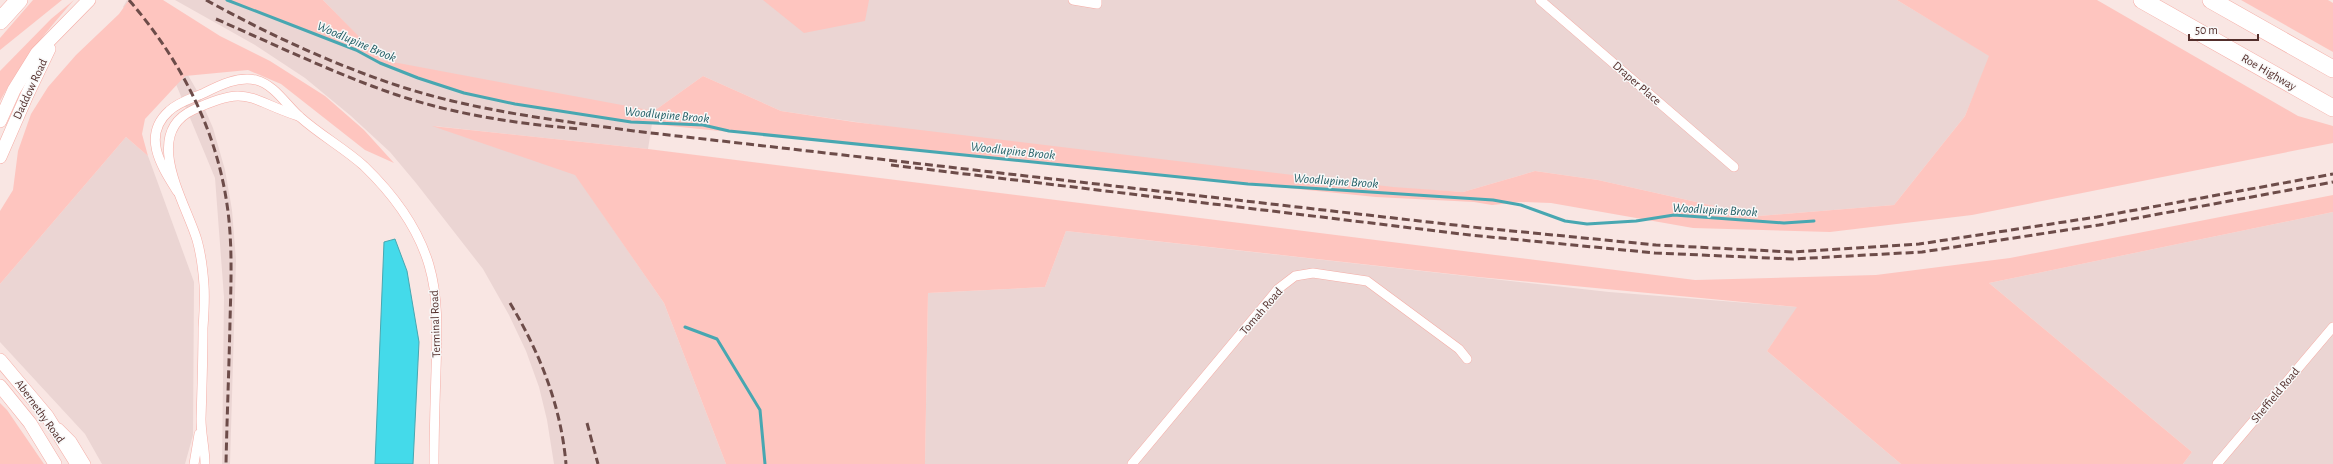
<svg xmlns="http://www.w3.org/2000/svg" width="2333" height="464" font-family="'Alegreya Sans',sans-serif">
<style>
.built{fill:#ebd5d3}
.green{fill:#fec5bf}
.water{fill:#44daea;stroke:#48a7b1}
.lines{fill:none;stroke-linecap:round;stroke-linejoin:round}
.stream{stroke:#48a7b1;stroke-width:3}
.minor-casing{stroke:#f5ada6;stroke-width:10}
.secondary-casing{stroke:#f5ada6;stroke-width:14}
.motorway-casing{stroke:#f5ada6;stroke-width:18}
.minor{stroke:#fff;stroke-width:9}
.secondary{stroke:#fff;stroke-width:13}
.motorway{stroke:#fff;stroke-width:17}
.rail{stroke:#6d4c49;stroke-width:3;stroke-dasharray:8 4;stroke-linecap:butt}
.labels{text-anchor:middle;stroke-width:3;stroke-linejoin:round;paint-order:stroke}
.street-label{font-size:12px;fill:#532f2c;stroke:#f8f8f8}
.water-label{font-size:13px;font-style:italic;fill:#235f66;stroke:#f8f8f8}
</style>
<rect width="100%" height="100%" fill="#f9e6e3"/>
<g class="built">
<path d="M127,0H135L173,49L196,89L213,128L225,170L232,210L236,260L230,464H222L224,297L215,178L168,65L123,7Z"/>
<path d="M175,0H227L381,60L323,0H1897L1990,56L1965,116L1894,205L1759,216L1598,180L1535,171L1463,192L1252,180L781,111L703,76L654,111L648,149L434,126L575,174L664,303L726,464H554L547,420L539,387L526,351L509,315L483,269L416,183L390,152L351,116L305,78L255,45Z"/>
<path d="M126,137L148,156L194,282L193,435L185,464H102L85,434L0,342V284Z"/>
<path d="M2333,212V464H2183L2192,452L1989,283Z"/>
<path d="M1066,231L1609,292L1798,307L1767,351L1901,464H925L928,293L1045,287Z"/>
</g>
<g class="green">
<path d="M33,0H62L0,50V38Z"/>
<path d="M74,0C44,34 22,61 0,101V71L51,19Z"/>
<path d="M129,0H163L220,36L270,61L325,96L364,130L394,163L365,150L281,84L248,70L185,76L145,119L142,134L148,156L126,137L0,284V211L13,190L18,151L31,114L48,87L76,55L119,14Z"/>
<path d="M227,0H323L382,60L654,111L703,76L781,111L854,122L1393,187L1463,192L1535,171L1598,180L1759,216L1894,205L1965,116L1989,56L1897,0H2097L2298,116L2333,126V143L1972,215L1830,232L1693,228L1551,203L1521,202L1492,205L1474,202L1376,197L631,122L515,104L464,93L418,78L380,63L356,50Z"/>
<path d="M763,0H869L865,21L804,33Z"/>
<path d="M2241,0H2328L2333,3V52Z"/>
<path d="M432,126L648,149L1695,280L1876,275L2010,258L2333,195V212L1989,283L2192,452L2183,464H1901L1767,351L1797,307L1478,277L1066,231L1045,287L928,293L925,464H726L664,303L575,175Z"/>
<path d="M0,403L7,410L44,464H0Z"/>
</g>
<path class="water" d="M395,239L407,271L419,342L413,464H375L384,242Z"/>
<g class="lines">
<g class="stream">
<path d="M227,0L356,50L380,63L418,78L464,93L515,104L631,122L703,125L729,131L1248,184L1493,200L1521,205L1565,221L1587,224L1636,221L1674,215L1784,223L1814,221"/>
<path d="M685,327L717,339L760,410L765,464"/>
</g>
<g class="minor-casing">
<g id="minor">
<path d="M1073,0L1097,4V0"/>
<path d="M1540,0L1734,167"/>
<path d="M177,191C162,167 141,136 169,111C178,102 193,98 204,93C220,85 238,76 256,80C275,85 286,105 300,117C320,135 344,148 364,166C392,193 418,228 429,265C439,299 437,335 436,371C435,402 434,433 434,464"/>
<path d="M59,428L72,441L86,464"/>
<path d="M194,464L199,434"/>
<path d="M205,464C205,449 201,434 201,419C202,388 203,358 203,328C204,314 205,299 204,285C203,271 201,254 197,240C186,203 141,134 193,110C248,84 247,99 298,116"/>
<path d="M1132,464L1278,289L1295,276L1313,273L1367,281L1459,349L1467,359"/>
<path d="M2217,464L2333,327"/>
</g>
</g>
<g class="secondary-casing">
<g id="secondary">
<path d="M0,121L14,90L37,53L89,0"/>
<path d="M0,157L27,95L49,49"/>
<path d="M0,360L47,416L77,464"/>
<path d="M0,386L30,423L55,464"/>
</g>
</g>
<g class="motorway-casing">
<g id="motorway">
<path d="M2142,0L2333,108"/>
<path d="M2211,0L2333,69"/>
<path d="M0,21L19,0"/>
</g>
</g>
<use href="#minor" class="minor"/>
<use href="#secondary" class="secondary"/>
<use href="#motorway" class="motorway"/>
<g class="rail">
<path d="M129,0C178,57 214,124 226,198C233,239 231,281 230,322C229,369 227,417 226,464"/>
<path d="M206,0C268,34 332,64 399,86C475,111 555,120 634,131L1472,227L1656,245L1792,252L1919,244L2097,217L2333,174"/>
<path d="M216,19C276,45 335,74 397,95C457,115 519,124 581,129"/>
<path d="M891,165L1470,235L1655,253L1793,259L1922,252L2099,225L2333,182"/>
<path d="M510,303C540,353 561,406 566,464"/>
<path d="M587,423L598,464"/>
</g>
</g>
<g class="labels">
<g class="street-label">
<text transform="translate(2269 72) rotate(30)" y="4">Roe Highway</text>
<text transform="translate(1637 83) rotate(41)" y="4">Draper Place</text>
<text transform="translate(30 89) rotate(-65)" y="4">Daddow Road</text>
<text transform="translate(1261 311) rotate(-49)" y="4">Tomah Road</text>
<text transform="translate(435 324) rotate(-92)" y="4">Terminal Road</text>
<text transform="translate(2275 395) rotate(-50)" y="4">Sheffield Road</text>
<text transform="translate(40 411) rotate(54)" y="4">Abernethy Road</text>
</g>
<g class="water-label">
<text transform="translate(357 41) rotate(23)" y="5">Woodlupine Brook</text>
<text transform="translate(667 114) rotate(5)" y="5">Woodlupine Brook</text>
<text transform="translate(1013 150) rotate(6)" y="5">Woodlupine Brook</text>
<text transform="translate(1336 180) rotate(4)" y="5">Woodlupine Brook</text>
<text transform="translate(1715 209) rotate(3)" y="5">Woodlupine Brook</text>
</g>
</g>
<path d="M2189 34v6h69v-6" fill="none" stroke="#532f2c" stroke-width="2"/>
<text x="2195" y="34" font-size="12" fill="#532f2c" stroke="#f8f8f8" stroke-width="3" paint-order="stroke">50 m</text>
</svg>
